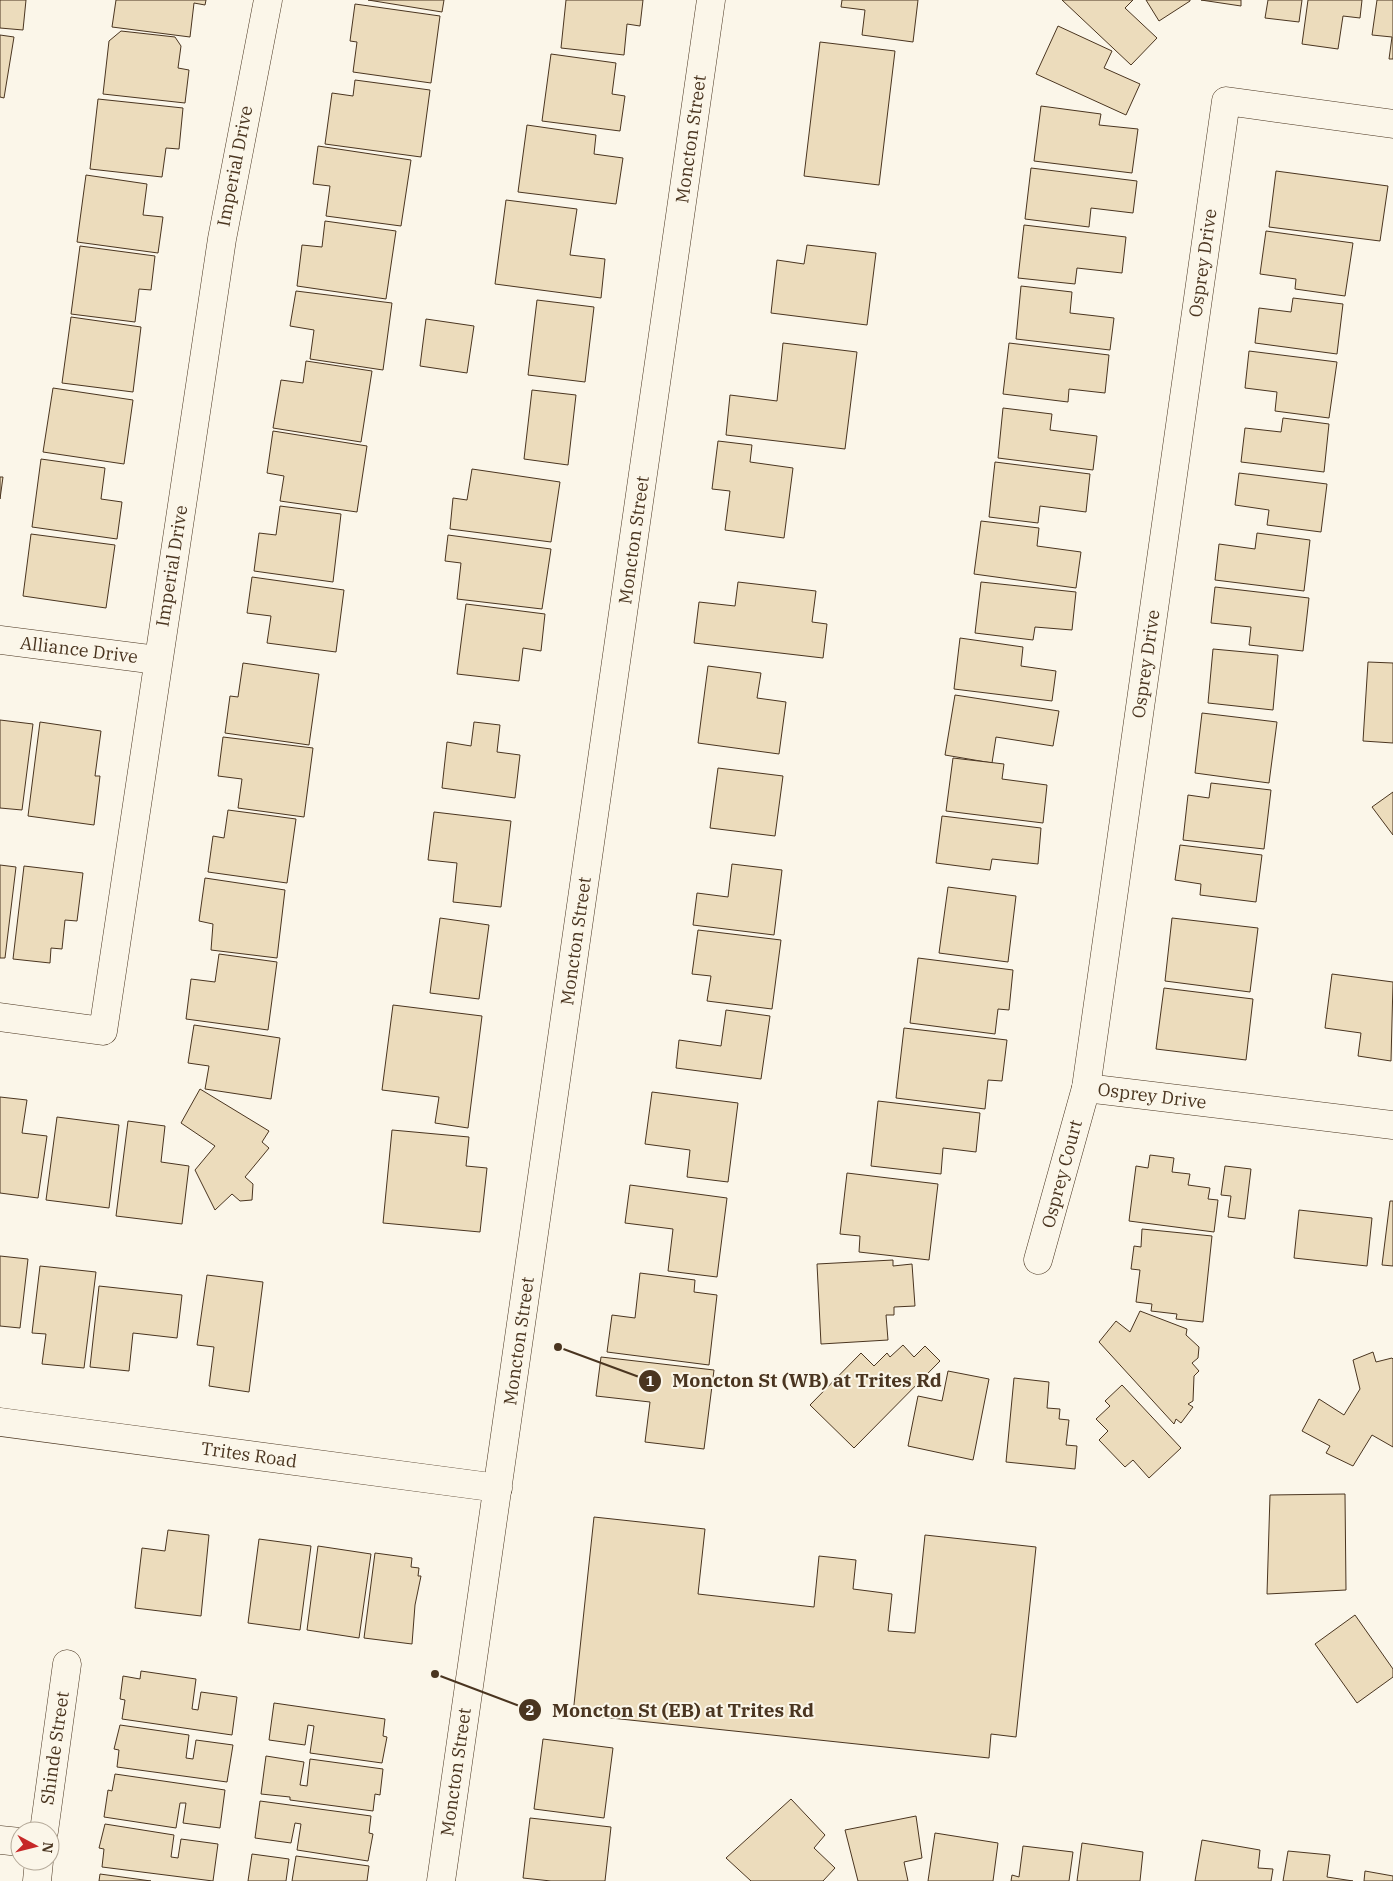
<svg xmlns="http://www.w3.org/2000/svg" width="1393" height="1881" font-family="'IBM Plex Serif',serif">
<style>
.building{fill:#ecdcbc;stroke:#4a3520}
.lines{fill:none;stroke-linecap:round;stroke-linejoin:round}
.minor-casing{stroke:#4a3520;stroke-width:29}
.minor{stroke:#fbf6e9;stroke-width:28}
.labels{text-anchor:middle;stroke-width:4;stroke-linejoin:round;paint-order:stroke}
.street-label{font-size:18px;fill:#4a3520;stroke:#fbf6e9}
.leader{fill:none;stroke:#4a3520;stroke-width:2}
.callout-dot{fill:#4a3520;stroke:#fbf6e9;stroke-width:2}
.mark-label{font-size:15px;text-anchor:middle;font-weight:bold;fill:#fff}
.callout-label{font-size:19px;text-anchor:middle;font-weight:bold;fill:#4a3520;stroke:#fbf6e9;stroke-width:4;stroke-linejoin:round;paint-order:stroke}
</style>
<rect width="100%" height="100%" fill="#fbf6e9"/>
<g class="building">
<path d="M0,0H26L23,30L0,28Z"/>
<path d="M116,0H206L205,5L194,3L190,37L112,27Z"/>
<path d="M368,0H444L442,12Z"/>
<path d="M566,0H643L640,26L627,24L624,55L561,48Z"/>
<path d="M842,0H918L913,42L862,35L865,10L841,7Z"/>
<path d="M1062,0H1133L1125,8L1157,38L1131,65Z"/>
<path d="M1146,0H1190V1L1159,21Z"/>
<path d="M1201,0H1241V6Z"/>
<path d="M1268,0H1302L1299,22L1265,18Z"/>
<path d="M1308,0H1362L1360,18L1343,16L1338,49L1302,44Z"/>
<path d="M1377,0H1393V59H1389L1392,37L1372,35Z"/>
<path d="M355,4L440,16L431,83L353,72L357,42L350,41Z"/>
<path d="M1058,26L1112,51L1104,68L1140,84L1126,115L1036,74Z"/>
<path d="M121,31L175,37L181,46L178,68L189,70L185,103L103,94L109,41Z"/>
<path d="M0,35L14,37L4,98L0,97Z"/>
<path d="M820,42L895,51L879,185L804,176Z"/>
<path d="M551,54L616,63L612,94L625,96L620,131L542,121Z"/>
<path d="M355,80L430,90L421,157L325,144L332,93L353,96Z"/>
<path d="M98,99L183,108L179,149L166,148L162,177L90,169Z"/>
<path d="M1041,106L1101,114L1099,125L1138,129L1132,173L1034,161Z"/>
<path d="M527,125L596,135L594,154L623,158L616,204L518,192Z"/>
<path d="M318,146L411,160L401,226L326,216L330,186L313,184Z"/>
<path d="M1031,168L1137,181L1133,213L1091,208L1089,227L1025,219Z"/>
<path d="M1276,171L1388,186L1380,241L1269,227Z"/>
<path d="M86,175L147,184L143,215L163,217L158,253L77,242Z"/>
<path d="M506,200L577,209L570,255L605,259L601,298L495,284Z"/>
<path d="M325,221L396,231L386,299L297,286L302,245L322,247Z"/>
<path d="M1024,225L1126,237L1122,273L1077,268L1075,284L1018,278Z"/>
<path d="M1266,231L1353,243L1345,296L1295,289L1296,279L1260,274Z"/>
<path d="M807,245L876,253L867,325L771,313L777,260L804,264Z"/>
<path d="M80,246L155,256L151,290L139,289L135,322L71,314Z"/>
<path d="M1021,286L1072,292L1070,313L1114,318L1110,350L1016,339Z"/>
<path d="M296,291L392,303L383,370L310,359L314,330L290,326Z"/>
<path d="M1293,298L1343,304L1337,354L1255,343L1259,308L1291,312Z"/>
<path d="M537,300L594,307L585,382L528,375Z"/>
<path d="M71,317L141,327L133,392L62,383Z"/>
<path d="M426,319L474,326L467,373L420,366Z"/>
<path d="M783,343L857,352L845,449L726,435L730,395L777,401Z"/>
<path d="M1009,343L1109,355L1105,393L1069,389L1068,402L1003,394Z"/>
<path d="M1249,351L1337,362L1329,418L1275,411L1277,392L1245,388Z"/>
<path d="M306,361L372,371L361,442L273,428L281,380L303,383Z"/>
<path d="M53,388L133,400L124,464L43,452Z"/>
<path d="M532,390L576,395L568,465L524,459Z"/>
<path d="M1003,408L1052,414L1050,430L1097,436L1093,470L998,458Z"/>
<path d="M1283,418L1329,424L1324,472L1241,462L1245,428L1281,432Z"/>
<path d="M273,431L367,446L357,512L280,501L284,476L267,473Z"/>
<path d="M718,441L752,445L750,462L793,468L784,538L725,530L730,491L712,489Z"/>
<path d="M41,459L105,468L101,499L122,502L117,539L32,527Z"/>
<path d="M995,462L1090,474L1086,512L1040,506L1038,523L989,517Z"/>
<path d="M472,469L560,482L551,542L450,529L453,498L467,500Z"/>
<path d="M1239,473L1327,484L1321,532L1267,525L1269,510L1235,505Z"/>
<path d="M0,477H3L0,499Z"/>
<path d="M280,506L341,514L333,582L254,571L259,533L276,535Z"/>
<path d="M981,521L1039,528L1037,546L1081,552L1076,588L974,574Z"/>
<path d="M1257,533L1310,540L1304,591L1215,580L1219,544L1255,549Z"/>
<path d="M31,534L115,545L106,608L23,596Z"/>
<path d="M448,535L551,549L542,609L457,599L461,563L445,561Z"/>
<path d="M252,577L344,590L336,652L267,643L271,616L247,613Z"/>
<path d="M738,582L816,591L812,622L827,624L823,658L694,643L699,602L735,606Z"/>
<path d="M981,582L1076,592L1072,630L1035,627L1033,640L975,633Z"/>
<path d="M1215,587L1309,598L1303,651L1249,645L1251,627L1211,623Z"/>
<path d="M466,604L545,614L541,651L523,648L519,681L457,674Z"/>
<path d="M960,638L1023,647L1021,666L1056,671L1052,701L954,689Z"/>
<path d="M1213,649L1278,655L1273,710L1208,703Z"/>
<path d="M1368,662L1393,663V743L1363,741Z"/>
<path d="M243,663L319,674L309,745L225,733L230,696L238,697Z"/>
<path d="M708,666L761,673L757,698L786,702L779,754L698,743Z"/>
<path d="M955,695L1059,711L1053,746L996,737L992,763L945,755Z"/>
<path d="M1202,713L1277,722L1269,783L1195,773Z"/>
<path d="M0,720L33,724L22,810L0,808Z"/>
<path d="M40,722L101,731L95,776H100L94,825L28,816Z"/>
<path d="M474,722L500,725L497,752L520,755L515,798L442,788L447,742L471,746Z"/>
<path d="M223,737L313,748L304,817L238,808L242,779L218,776Z"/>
<path d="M953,758L1004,764L1002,779L1047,785L1043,823L946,811Z"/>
<path d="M718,768L783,776L775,836L710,828Z"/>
<path d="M1211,783L1271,790L1264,849L1183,840L1188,795L1209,798Z"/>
<path d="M1393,792V835L1372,807Z"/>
<path d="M228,810L296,819L287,883L208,872L213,836L224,838Z"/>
<path d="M434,812L511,821L501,907L453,902L457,863L428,860Z"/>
<path d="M942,816L1041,828L1038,864L992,859L990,870L936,863Z"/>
<path d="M1180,845L1262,855L1256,902L1200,895L1201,884L1175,880Z"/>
<path d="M732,864L782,870L774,935L693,925L697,893L728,897Z"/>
<path d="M0,865L16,867L5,958H0Z"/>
<path d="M24,866L83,873L77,921L65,920L62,949L51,948L50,963L13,959Z"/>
<path d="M205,878L285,890L277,958L211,950L213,924L199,921Z"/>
<path d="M948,887L1016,896L1008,962L939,953Z"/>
<path d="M440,918L489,925L479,999L430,993Z"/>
<path d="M1172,918L1258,928L1250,992L1165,981Z"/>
<path d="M698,930L781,940L772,1009L707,1001L711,976L692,974Z"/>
<path d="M219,954L277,962L268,1030L186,1019L191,979L215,982Z"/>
<path d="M918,958L1013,970L1009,1010L998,1009L995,1034L910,1023Z"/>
<path d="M1332,974L1393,982L1391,1061L1358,1056L1361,1033L1325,1028Z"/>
<path d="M1164,988L1253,999L1246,1060L1156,1049Z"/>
<path d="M393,1005L482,1016L468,1128L435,1123L439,1097L382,1090Z"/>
<path d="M726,1010L770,1016L761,1079L676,1068L679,1040L721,1046Z"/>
<path d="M194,1025L280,1038L271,1099L205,1089L209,1066L188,1063Z"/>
<path d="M904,1028L1007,1040L1002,1081L988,1080L985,1109L896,1098Z"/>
<path d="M200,1089L269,1131L262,1142L269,1148L245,1177L253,1184L252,1200L240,1201L232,1194L215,1210L195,1170L215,1146L181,1123Z"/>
<path d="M652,1092L738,1103L728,1182L687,1177L690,1150L645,1144Z"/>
<path d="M0,1097L27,1100L22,1133L47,1136L38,1198L0,1193Z"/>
<path d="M878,1101L980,1113L976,1152L943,1148L941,1174L871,1166Z"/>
<path d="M57,1117L119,1125L109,1208L46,1200Z"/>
<path d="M128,1121L165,1126L161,1162L189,1166L182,1224L116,1216Z"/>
<path d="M392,1130L469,1137L466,1166L487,1168L480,1232L383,1223Z"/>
<path d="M1150,1155L1174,1158L1172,1172L1190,1174L1188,1185L1210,1188L1208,1199L1218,1200L1214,1232L1129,1221L1136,1166L1148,1168Z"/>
<path d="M1225,1166L1251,1169L1245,1219L1228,1217L1231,1196L1221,1195Z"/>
<path d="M847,1173L938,1184L929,1260L859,1252L860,1236L840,1234Z"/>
<path d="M630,1185L727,1198L717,1277L668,1271L673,1229L625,1223Z"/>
<path d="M1390,1201H1393V1266L1382,1265Z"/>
<path d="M1299,1210L1372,1218L1367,1266L1294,1258Z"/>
<path d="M1142,1229L1212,1236L1203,1322L1176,1319L1177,1314L1151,1311L1152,1304L1136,1302L1140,1270L1131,1269L1134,1246L1141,1247Z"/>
<path d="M0,1256L28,1259L20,1328L0,1326Z"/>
<path d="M893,1260V1266L912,1264L915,1306L894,1307V1315H886L888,1340L821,1344L817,1264Z"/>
<path d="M40,1266L96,1272L84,1368L42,1364L46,1334L32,1333Z"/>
<path d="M640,1273L695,1280L694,1292L717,1295L709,1365L607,1352L612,1315L635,1318Z"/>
<path d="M207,1275L263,1282L249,1392L209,1386L214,1347L197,1345Z"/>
<path d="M99,1286L182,1295L177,1338L133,1333L129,1371L90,1367Z"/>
<path d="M1140,1311L1187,1329L1186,1335L1199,1347L1198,1358L1192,1363L1199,1371L1194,1376L1193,1401L1188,1404L1193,1407L1181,1423L1176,1419L1174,1424L1099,1342L1116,1321L1130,1332Z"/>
<path d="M903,1345L914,1357L925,1346L940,1361L854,1448L810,1405L861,1353L874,1366L887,1353L890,1357Z"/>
<path d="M1373,1352L1376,1362L1392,1358L1393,1359V1447L1372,1435L1353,1466L1326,1453L1330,1446L1302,1431L1319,1399L1344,1415L1360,1389L1353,1360Z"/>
<path d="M601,1357L714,1370L704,1449L645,1442L650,1402L596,1396Z"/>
<path d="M948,1371L989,1379L973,1460L908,1446L918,1396L942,1401Z"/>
<path d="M1014,1378L1049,1382L1047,1408L1060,1409L1059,1419L1069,1420L1066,1445L1077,1446L1075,1469L1006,1462Z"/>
<path d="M1122,1385L1181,1448L1149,1478L1133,1460L1125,1467L1099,1440L1108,1431L1096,1419L1110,1406L1105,1401Z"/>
<path d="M1345,1494L1346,1590L1267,1594L1270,1495Z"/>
<path d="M594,1517L705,1529L698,1594L814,1607L819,1556L856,1560L853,1589L892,1594L888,1631L915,1633L925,1535L1036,1547L1016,1737L991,1734L989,1758L573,1714Z"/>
<path d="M168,1530L209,1535L201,1616L135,1608L142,1548L165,1551Z"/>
<path d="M259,1539L311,1546L300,1630L248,1623Z"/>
<path d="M318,1546L371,1554L359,1638L307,1630Z"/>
<path d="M375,1553L412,1558L411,1567L419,1568L418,1576H421L415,1605L412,1644L364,1638Z"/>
<path d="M1355,1615L1393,1669V1677L1357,1703L1315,1644Z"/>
<path d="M141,1671L196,1679L192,1709L198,1710L201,1692L237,1697L232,1735L122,1719L125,1700L120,1699L123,1676L140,1679Z"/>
<path d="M274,1703L385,1719L383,1736L387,1737L382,1763L310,1753L314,1726L308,1725L305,1745L269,1740Z"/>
<path d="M120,1725L189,1735L186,1758L193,1759L196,1740L233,1745L227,1782L117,1767L119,1750L114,1749Z"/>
<path d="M543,1739L613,1748L604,1818L534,1809Z"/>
<path d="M266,1756L304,1762L300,1785L307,1786L310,1759L383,1769L380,1795L375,1794L373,1811L290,1800V1797L261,1794Z"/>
<path d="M115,1774L225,1790L220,1828L183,1823L186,1803H180L176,1828L104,1817L108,1790L112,1791Z"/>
<path d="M791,1799L825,1835L814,1848L835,1868L823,1881H751L726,1858Z"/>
<path d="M260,1801L371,1816L369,1833L373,1834L368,1861L297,1850L301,1824L295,1823L291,1843L255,1838Z"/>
<path d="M916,1816L922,1858L904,1862L908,1881H858L845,1830Z"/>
<path d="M530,1818L611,1827L605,1881H551L523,1878Z"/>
<path d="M105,1824L174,1835L171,1857L178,1858L181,1839L218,1844L213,1881L102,1867L104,1849L99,1848Z"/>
<path d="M935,1833L998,1843L993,1881H928Z"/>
<path d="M1202,1840L1260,1850L1258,1868L1273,1869L1271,1881H1195Z"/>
<path d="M1082,1843L1143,1852L1140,1881H1077Z"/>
<path d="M1023,1846L1073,1852L1069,1881H1011L1012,1875L1019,1877Z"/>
<path d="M1288,1851L1330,1855L1327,1877L1353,1881H1283Z"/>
<path d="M252,1854L289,1859L286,1881H248Z"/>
<path d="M296,1856L369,1866L367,1881H292Z"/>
<path d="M1365,1871L1393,1876V1881H1364Z"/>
<path d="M100,1874L151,1881H99Z"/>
</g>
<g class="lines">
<g class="minor-casing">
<g id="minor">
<path d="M0,640L157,660"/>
<path d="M0,1017L103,1031L222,239L268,0"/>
<path d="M1086,1088L1393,1125"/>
<path d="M1038,1260L1086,1088L1226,101L1393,124"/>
<path d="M0,1422L498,1488"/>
<path d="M44,1831L67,1664"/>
<path d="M0,1840L20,1842"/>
<path d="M37,1881L39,1861"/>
<path d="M441,1881L711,0"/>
</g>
</g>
<use href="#minor" class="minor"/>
</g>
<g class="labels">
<g class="street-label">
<text transform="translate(691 139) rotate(-82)" y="6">Moncton Street</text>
<text transform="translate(235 166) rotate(-79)" y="6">Imperial Drive</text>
<text transform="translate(1203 263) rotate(-82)" y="6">Osprey Drive</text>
<text transform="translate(634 540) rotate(-82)" y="6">Moncton Street</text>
<text transform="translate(172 566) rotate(-81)" y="6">Imperial Drive</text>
<text transform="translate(79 650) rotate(7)" y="6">Alliance Drive</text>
<text transform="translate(1146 664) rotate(-82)" y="6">Osprey Drive</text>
<text transform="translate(576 941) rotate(-82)" y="6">Moncton Street</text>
<text transform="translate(1152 1096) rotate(7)" y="6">Osprey Drive</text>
<text transform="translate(1062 1174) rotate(-75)" y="6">Osprey Court</text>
<text transform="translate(519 1341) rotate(-82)" y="6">Moncton Street</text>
<text transform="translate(249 1455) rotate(8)" y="6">Trites Road</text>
<text transform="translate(55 1748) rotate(-82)" y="6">Shinde Street</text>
<text transform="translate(456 1772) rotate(-82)" y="6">Moncton Street</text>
</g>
</g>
<path class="leader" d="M558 1347L650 1381M435 1674L530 1710"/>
<g class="callout-dot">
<circle cx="558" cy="1347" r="5"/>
<circle cx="435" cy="1674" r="5"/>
<circle cx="650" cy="1381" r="12"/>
<circle cx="530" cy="1710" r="12"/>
</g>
<g class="mark-label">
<text x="650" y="1386">1</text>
<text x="530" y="1715">2</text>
</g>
<g class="callout-label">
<text x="807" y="1387">Moncton St (WB) at Trites Rd</text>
<text x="683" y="1717">Moncton St (EB) at Trites Rd</text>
</g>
<g transform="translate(35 1846) rotate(97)"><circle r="24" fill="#fbf6e9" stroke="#b4a999"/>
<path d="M0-4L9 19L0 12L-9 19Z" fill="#c62828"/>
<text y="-8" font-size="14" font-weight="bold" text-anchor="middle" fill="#4a3520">N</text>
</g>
</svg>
